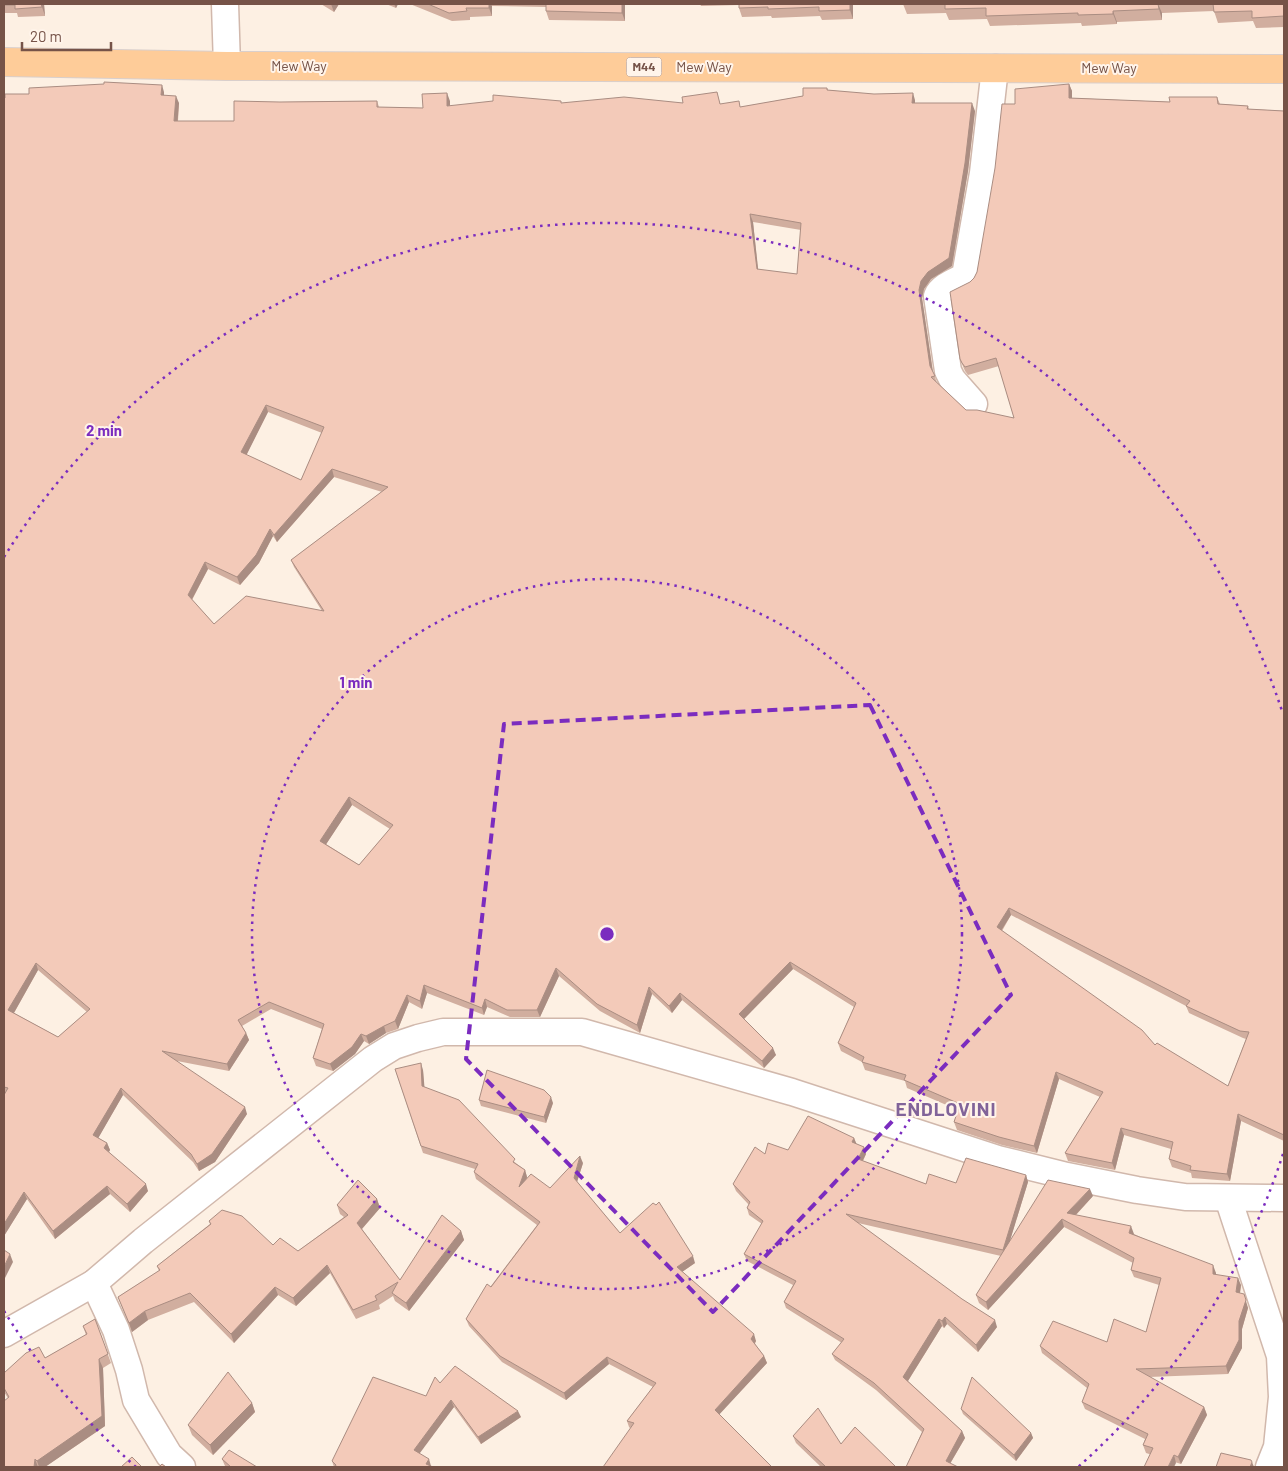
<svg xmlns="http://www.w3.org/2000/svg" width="1288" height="1471" font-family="Barlow,sans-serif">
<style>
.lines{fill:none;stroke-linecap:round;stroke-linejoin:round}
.street-casing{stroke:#d1b8ac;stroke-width:29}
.primary-casing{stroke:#d9cfcc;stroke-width:30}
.street{stroke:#fff;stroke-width:26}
.primary{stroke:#fecc99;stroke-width:28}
.wall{fill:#d1ae9f;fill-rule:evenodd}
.shaded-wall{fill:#aa8d82}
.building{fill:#f3cab9;stroke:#aa8d82;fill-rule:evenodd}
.marked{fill:none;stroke:#7b2cbf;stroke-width:4;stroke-dasharray:10 6;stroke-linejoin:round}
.ring{fill:none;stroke:#7b2cbf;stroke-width:2.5;stroke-dasharray:2.5 5}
.labels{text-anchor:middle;stroke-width:4;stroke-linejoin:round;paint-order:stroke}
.shield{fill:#fff4ea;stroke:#9f8379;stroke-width:1}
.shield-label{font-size:12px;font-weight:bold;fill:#765348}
.street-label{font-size:14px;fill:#765348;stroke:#fff4ea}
.district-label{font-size:19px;font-weight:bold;letter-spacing:1px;fill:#816399;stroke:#fff4ea}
.centre{fill:#7b2cbf;stroke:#fff4ea;stroke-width:2.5}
.ring-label{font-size:15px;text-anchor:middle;font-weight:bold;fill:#7b2cbf;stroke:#fff4ea;stroke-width:4;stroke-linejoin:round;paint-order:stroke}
</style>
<rect width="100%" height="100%" fill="#fdf0e3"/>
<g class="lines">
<g class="street-casing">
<g id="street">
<path d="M225,4L227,66"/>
<path d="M974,404L952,379L948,371L937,296C941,286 956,281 965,276L983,173L995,68"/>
<path d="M1228,1198L1280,1356L1282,1397L1277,1447L1269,1467"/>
<path d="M94,1283L116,1330L129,1370L136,1400L169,1455L182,1467"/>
<path d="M4,1334L94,1283L143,1241L373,1059L394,1046L418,1038L443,1032H582L792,1092L998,1159L1067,1176L1137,1190L1185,1197L1284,1198"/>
</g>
</g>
<g class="primary-casing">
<path id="primary" d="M4,62L227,66L1284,69"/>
</g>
<use href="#street" class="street"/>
<use href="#primary" class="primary"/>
</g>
<g class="wall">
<path d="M4,4H44L45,16L18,17L17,13H4Z"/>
<path d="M321,4H339L334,12Z"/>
<path d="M386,4H398L396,8Z"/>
<path d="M410,4H625V21L549,20L546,11V7L492,6V16L470,17V20L452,21Z"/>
<path d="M700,4H853V19L822,20L820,16L772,18L771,16L742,17L739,8V5L701,6Z"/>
<path d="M903,4H1284V27L1256,28L1253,21L1218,23L1214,11L1162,13V20L1117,22V24L1082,26L1081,23L990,26L987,19L949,20L946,13L907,14Z"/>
<path d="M1069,84L1072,91V98L1170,102L1217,97L1220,104L1248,106L1249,109L1284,111V1141L1241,1121L1230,1181L1192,1178L1191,1173L1172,1167L1169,1159L1171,1149L1124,1135L1115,1170L1068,1161L1065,1153L1100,1097L1059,1079L1037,1153L1002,1145L957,1130L954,1122L958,1110L907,1088L905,1081L865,1070L862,1062L841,1051L838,1043L854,1007L793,969L744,1019L776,1055L764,1068L682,1000L672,1013L652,994L640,1033L600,1011L559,976L540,1017H510L487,1007L484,1015L427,993L422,1009L409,1002L398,1029L386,1033L369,1044L364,1041L355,1054L333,1071L316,1066L313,1058L322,1029L271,1009L242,1026L246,1033L249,1040L229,1071L177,1061L247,1114L215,1162L199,1171L193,1162L123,1095L98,1138L107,1143L110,1150L109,1152L148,1191L130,1212L110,1194L55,1239L27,1199L4,1236L5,1094H4V99L29,94L164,92V95L179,103L178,121H234L280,102L377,101L379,107L423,108L450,101V106L561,103H683L717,92L720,104L741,107L803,96L827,88L828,90L915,100V103L975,111L968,171L952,266L931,279L924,289L922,298L933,372L937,383L966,410L1014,418L999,366L968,375L965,371L960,359L970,282L974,278L977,272L1015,104ZM753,222L801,230L797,274L758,270ZM268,412L322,433L301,480L246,455ZM334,477L382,492L291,560L294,567L322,611L214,624L192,600L208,569L240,585L259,563L273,536L277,542ZM352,805L390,829L359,865L326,844ZM1011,915L1186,1006L1189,1013L1243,1038L1246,1039L1228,1086L1155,1045L1002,931ZM38,970L87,1012L58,1037L14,1013Z"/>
<path d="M395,1069L423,1070L424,1087L517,1164L525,1170L527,1177V1179L550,1188L583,1163L577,1182L620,1233L695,1263L682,1272L756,1341L755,1344L764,1356L767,1363L719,1414L630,1428L629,1427L627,1421L653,1387L609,1364L566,1400L502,1362L469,1326L466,1319L537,1225L476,1179L474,1172L475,1169L423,1153Z"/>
<path d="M479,1100L553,1103L546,1123L481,1106Z"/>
<path d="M854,1138L856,1144L866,1154L863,1161L926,1184L956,1183L1026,1175L1028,1182L1010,1240L1093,1196L1076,1215L1134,1234L1216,1273V1275L1241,1285L1240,1293L1248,1308L1242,1329V1348L1228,1374L1149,1377L1204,1407L1207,1415L1181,1464L1146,1453L1143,1445L1145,1439L1085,1409L1082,1402L1087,1388L1042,1353L1040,1346L1107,1342L1146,1332L1159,1285L1134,1277L1131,1270L1133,1263L1064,1227L988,1310L979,1303L976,1295L1001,1256L858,1223L997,1327L978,1352L947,1324L944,1328L942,1326L908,1381L962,1431L965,1438L950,1464L906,1467L922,1432L876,1390L835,1360L832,1354L842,1343L786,1308L784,1302L793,1285L747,1261L744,1254L762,1224L749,1215L747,1208L749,1205L736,1191L733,1184L765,1154Z"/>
<path d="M377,1199L380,1208L362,1229L400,1280L461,1231L464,1240L409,1311L395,1301L393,1296L379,1305L380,1309L356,1319L330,1273L296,1306L278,1295L234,1343L194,1302L148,1320L132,1332L118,1297L159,1271L157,1266L210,1224L209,1221L273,1245L298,1251L344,1217L340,1214L337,1205Z"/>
<path d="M95,1319L111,1363L103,1368L105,1426L45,1467H4L8,1398L4,1392V1373L45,1358L86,1335L83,1326Z"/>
<path d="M440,1383L521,1417L481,1444L454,1407L419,1453L431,1466L433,1467H334L332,1461L426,1396Z"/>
<path d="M252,1403L255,1412L213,1455L192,1435L188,1425Z"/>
<path d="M961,1409L1031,1433L1033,1438L1016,1461L963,1414Z"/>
<path d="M793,1436L841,1444L896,1467H821L796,1443Z"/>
<path d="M222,1459L257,1467H226L225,1466Z"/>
</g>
<g class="shaded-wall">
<path d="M41,4H44L45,16Z"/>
<path d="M331,4H339L334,12Z"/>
<path d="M394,4H398L396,8Z"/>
<path d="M489,4H491L492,6V16L489,8Z"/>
<path d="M622,4H625V21L622,13Z"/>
<path d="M850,4H853V19L850,10Z"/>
<path d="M1158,4L1162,13V20L1159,9Z"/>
<path d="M1113,11L1117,22V24L1113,14Z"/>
<path d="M1069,84L1072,91V105L1069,98Z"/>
<path d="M162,85L164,92V102L161,95Z"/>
<path d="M447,93L450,101V113L447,106Z"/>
<path d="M913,93L915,100V110L912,103Z"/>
<path d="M176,96L179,103L177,128L174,121Z"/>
<path d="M972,103L975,111L968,171L952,266L931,279L924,289L922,298L933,373L930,366L919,290L921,281Z"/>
<path d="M750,214L753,222L759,277L757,269Z"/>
<path d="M266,405L268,412L244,460L241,452Z"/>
<path d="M332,469L334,477L277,542L274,535Z"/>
<path d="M270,529L273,536L259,563L240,585L237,577Z"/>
<path d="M205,562L208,569L190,603L188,595Z"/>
<path d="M349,797L352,805L323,849L320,841Z"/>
<path d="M1009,908L1011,915L999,934L997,927Z"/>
<path d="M790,962L793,969L742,1021L739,1014Z"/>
<path d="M36,963L38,970L11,1018L8,1010Z"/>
<path d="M556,968L559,976L540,1017L537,1010Z"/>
<path d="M424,985L427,993L422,1009L420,1001Z"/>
<path d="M649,987L652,994L640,1033L637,1025Z"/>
<path d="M680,993L682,1000L672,1013L669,1006Z"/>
<path d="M407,995L409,1002L398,1029L395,1021Z"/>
<path d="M485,999L487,1007L484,1015L482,1008Z"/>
<path d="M384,1026L386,1033L369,1044L366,1036Z"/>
<path d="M246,1033L249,1040L229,1071L227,1064Z"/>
<path d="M361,1034L364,1041L355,1054L333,1071L330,1064Z"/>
<path d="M773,1048L776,1055L764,1068L762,1061Z"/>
<path d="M421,1063L423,1070L425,1093L422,1086Z"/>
<path d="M1056,1072L1059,1079L1037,1153L1034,1146Z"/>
<path d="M121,1088L123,1095L96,1142L93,1135Z"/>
<path d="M551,1097L553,1103L546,1123L544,1117Z"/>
<path d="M245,1107L247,1114L215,1162L199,1171L197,1164Z"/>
<path d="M1238,1114L1241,1121L1230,1181L1227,1174Z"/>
<path d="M1121,1128L1124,1135L1115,1170L1112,1163Z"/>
<path d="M854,1138L857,1145L852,1142Z"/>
<path d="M107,1143L110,1150L107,1155L104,1148Z"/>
<path d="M864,1147L866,1154L860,1166L858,1159Z"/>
<path d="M580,1156L583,1163L576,1185L574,1178Z"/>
<path d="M525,1170L527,1177L522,1194L519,1187Z"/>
<path d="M1026,1175L1028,1182L1005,1257L1003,1250Z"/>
<path d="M146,1184L148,1191L130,1212L127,1204Z"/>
<path d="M107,1186L110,1194L55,1239L53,1231Z"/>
<path d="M1090,1189L1093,1196L1070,1221L1067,1213Z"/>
<path d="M24,1192L27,1199L4,1236V1224Z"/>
<path d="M377,1199L380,1208L360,1231L357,1223Z"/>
<path d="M1062,1219L1064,1227L988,1310L986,1302Z"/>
<path d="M1131,1226L1134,1234L1132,1240L1129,1233Z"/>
<path d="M461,1231L464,1240L409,1311L406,1303Z"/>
<path d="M10,1254L13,1262L4,1280V1267Z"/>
<path d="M693,1256L695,1263L679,1274L677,1267Z"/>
<path d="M327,1265L330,1273L296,1306L293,1298Z"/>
<path d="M1213,1265L1216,1273V1282L1213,1274Z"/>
<path d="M1238,1278L1241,1285L1239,1300L1236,1292Z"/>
<path d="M275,1287L278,1295L234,1343L231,1334Z"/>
<path d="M1244,1294L1248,1308L1242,1329V1348L1228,1374L1226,1366L1239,1321Z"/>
<path d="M145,1311L148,1320L132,1332L129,1323Z"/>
<path d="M945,1317L947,1324L944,1328L942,1321Z"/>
<path d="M939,1319L942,1326L906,1384L903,1377Z"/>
<path d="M995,1320L997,1327L978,1352L976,1345Z"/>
<path d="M754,1334L756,1341L753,1345L751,1339Z"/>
<path d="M764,1356L767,1363L717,1417L715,1410Z"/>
<path d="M607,1357L609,1364L566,1400L564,1393Z"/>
<path d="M99,1359L103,1368L105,1426L45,1467H39L37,1461Z"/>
<path d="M451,1400L454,1407L417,1457L414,1450Z"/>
<path d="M252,1403L255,1412L213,1455L210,1445Z"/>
<path d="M1204,1407L1207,1415L1181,1464L1178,1457Z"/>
<path d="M518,1411L521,1417L481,1444L478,1437Z"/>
<path d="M962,1431L965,1438L948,1467L946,1461Z"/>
<path d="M1031,1433L1033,1438L1016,1461L1014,1455Z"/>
<path d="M1174,1455L1176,1463L1174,1467H1168Z"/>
<path d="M35,1459L38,1467H34Z"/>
<path d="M429,1459L431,1466L430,1467L426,1464Z"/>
<path d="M1252,1462L1254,1467H1250Z"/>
</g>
<g class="building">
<path d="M4,4H41L42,7L15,9V5H4Z"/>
<path d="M428,4H489V8H466L467,11L449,13Z"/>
<path d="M546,4H622V13L546,11Z"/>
<path d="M739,4H850V10L819,11V7L768,9V7L739,8Z"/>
<path d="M945,4H1158L1159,9L1113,11V14L1078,15V13L986,16V8L945,9Z"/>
<path d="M1213,4H1284V16L1252,18V11L1214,12Z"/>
<path d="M104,82L162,85L161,95L176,96L174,121H234V101L280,102L377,101V107L423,108L422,94L447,93V106L493,101V95L561,101V103L624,97L683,103L682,97L717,92L720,104L739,101L740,107L803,96V88H827V90L874,94L913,93L912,103H972L965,163L949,258L928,272L921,281L919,290L930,366L935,376L931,377L966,410H977L1014,418L996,358L965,367L962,363L960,359L950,292L970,282L974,278L977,272L995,168L1002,104H1015V89L1069,84V98L1170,102L1169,97H1217L1218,104L1248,106L1247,109L1284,111V1135L1238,1114L1227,1174L1190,1170L1191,1166L1169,1159L1173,1142L1121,1128L1112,1163L1068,1154L1065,1153L1103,1092L1056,1072L1034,1146L999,1137L954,1122L960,1104L904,1080L906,1075L862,1062L864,1057L838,1043L856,1003L790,962L739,1014L773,1048L762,1061L680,993L669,1006L649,987L637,1025L597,1004L556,968L537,1010H507L485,999L482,1008L424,985L420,1001L407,995L395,1021L384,1026L366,1036L361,1034L352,1047L330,1064L313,1058L324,1024L269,1002L238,1020L246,1033L227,1064L162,1051L245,1107L212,1154L197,1164L191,1154L121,1088L93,1135L107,1143L104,1148L146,1184L127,1204L107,1186L53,1231L24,1192L4,1224V1095L8,1088L4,1087V99L5,98V94H29V88L104,84ZM750,214L801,223L797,274L757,269ZM266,405L324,427L301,480L241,452ZM332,469L388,487L291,560L324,611L246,596L214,624L188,595L205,562L237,577L256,555L270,529L274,535ZM349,797L393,825L359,865L320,841ZM1009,908L1190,1001L1186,1006L1240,1031L1249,1032L1228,1086L1157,1043L1155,1045L1142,1030L997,927ZM36,963L90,1009L58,1037L8,1010Z"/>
<path d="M421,1063L422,1086L459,1100L515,1159L513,1162L525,1170L519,1187L531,1174L550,1188L580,1156L574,1178L620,1233L653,1203L656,1205L659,1202L693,1256L677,1267L754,1334L751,1339L764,1356L715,1410L772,1467H603L634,1423L627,1421L656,1383L607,1357L564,1393L500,1356L466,1319L487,1284L491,1287L540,1222L474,1172L478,1164L421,1146L395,1069Z"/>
<path d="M487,1070L544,1090L551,1097L544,1117L479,1100Z"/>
<path d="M808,1116L854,1138L852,1142L864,1147L858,1159L926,1184L929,1174L956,1183L966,1158L1026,1175L1003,1250L846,1214L962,1299L995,1320L976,1345L945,1317L942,1321L939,1319L903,1377L962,1431L946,1461L958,1467H906L924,1429L874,1383L832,1354L844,1339L784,1302L796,1281L744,1254L763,1221L747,1208L750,1202L733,1184L755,1147L765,1154L768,1143L788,1150Z"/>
<path d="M358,1180L377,1199L357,1223L400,1280L442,1215L461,1231L406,1303L392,1293L398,1282L375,1296L377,1300L353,1310L327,1265L293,1298L275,1287L231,1334L190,1293L145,1311L129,1323L118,1297L160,1270L157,1266L211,1224L209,1221L222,1210L242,1216L273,1245L280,1238L298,1251L348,1215L337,1205Z"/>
<path d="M1048,1180L1090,1189L1067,1213L1131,1226L1129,1233L1213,1265V1274L1238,1278L1236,1292L1244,1294L1246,1300L1239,1321V1340L1226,1366L1136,1369L1204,1407L1178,1457L1174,1455L1168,1467H1144L1153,1448L1143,1445L1148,1434L1082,1402L1089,1384L1040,1346L1053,1321L1107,1342L1114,1319L1146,1332L1161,1278L1131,1270L1134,1258L1062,1219L986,1302L976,1295Z"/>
<path d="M4,1250L10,1254L4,1267Z"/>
<path d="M95,1319L108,1354L99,1359L102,1416L37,1461L35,1459L34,1467H4V1401L9,1397L4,1388V1373L26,1353L39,1347L45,1358L87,1334L83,1326Z"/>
<path d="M455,1366L518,1411L478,1437L451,1400L414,1450L429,1459L426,1464L433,1467H335L336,1465L332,1461L373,1377L426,1396L435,1377L440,1383Z"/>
<path d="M228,1372L252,1403L210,1445L188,1425Z"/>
<path d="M972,1377L1031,1433L1014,1455L961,1409Z"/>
<path d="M818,1408L841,1444L855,1427L896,1467H826L793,1436Z"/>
<path d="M229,1450L257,1467H231L222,1459Z"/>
<path d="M1221,1453L1251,1460L1252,1462L1250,1467H1216Z"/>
<path d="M132,1457L142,1467H121Z"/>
<path d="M162,1464L166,1467H159Z"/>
</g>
<path class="marked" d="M870,705L1011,995L713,1312L466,1059L504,724Z"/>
<g class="ring">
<circle cx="607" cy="934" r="355"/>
<path d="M1283 1154A711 711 0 0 1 1078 1467M136 1467A711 711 0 0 1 4 1311M4 557A711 711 0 0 1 1283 714"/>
</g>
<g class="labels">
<rect class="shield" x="626.5" y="57.5" width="35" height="19" rx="4"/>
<g class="shield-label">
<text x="644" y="71">M44</text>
</g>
<g class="street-label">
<text x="299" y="71">Mew Way</text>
<text x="704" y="72">Mew Way</text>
<text x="1109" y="73">Mew Way</text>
</g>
<g class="district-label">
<text x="946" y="1116">ENDLOVINI</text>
</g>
</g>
<circle cx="607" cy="934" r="8" class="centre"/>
<g class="ring-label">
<text x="104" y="436">2 min</text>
<text x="356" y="688">1 min</text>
</g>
<rect width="1288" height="1471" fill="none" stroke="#765348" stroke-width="10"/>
<path d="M22 42v8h89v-8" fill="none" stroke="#765348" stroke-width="2.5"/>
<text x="30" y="42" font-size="15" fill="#765348" stroke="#fff4ea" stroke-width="4" paint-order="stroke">20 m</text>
</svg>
